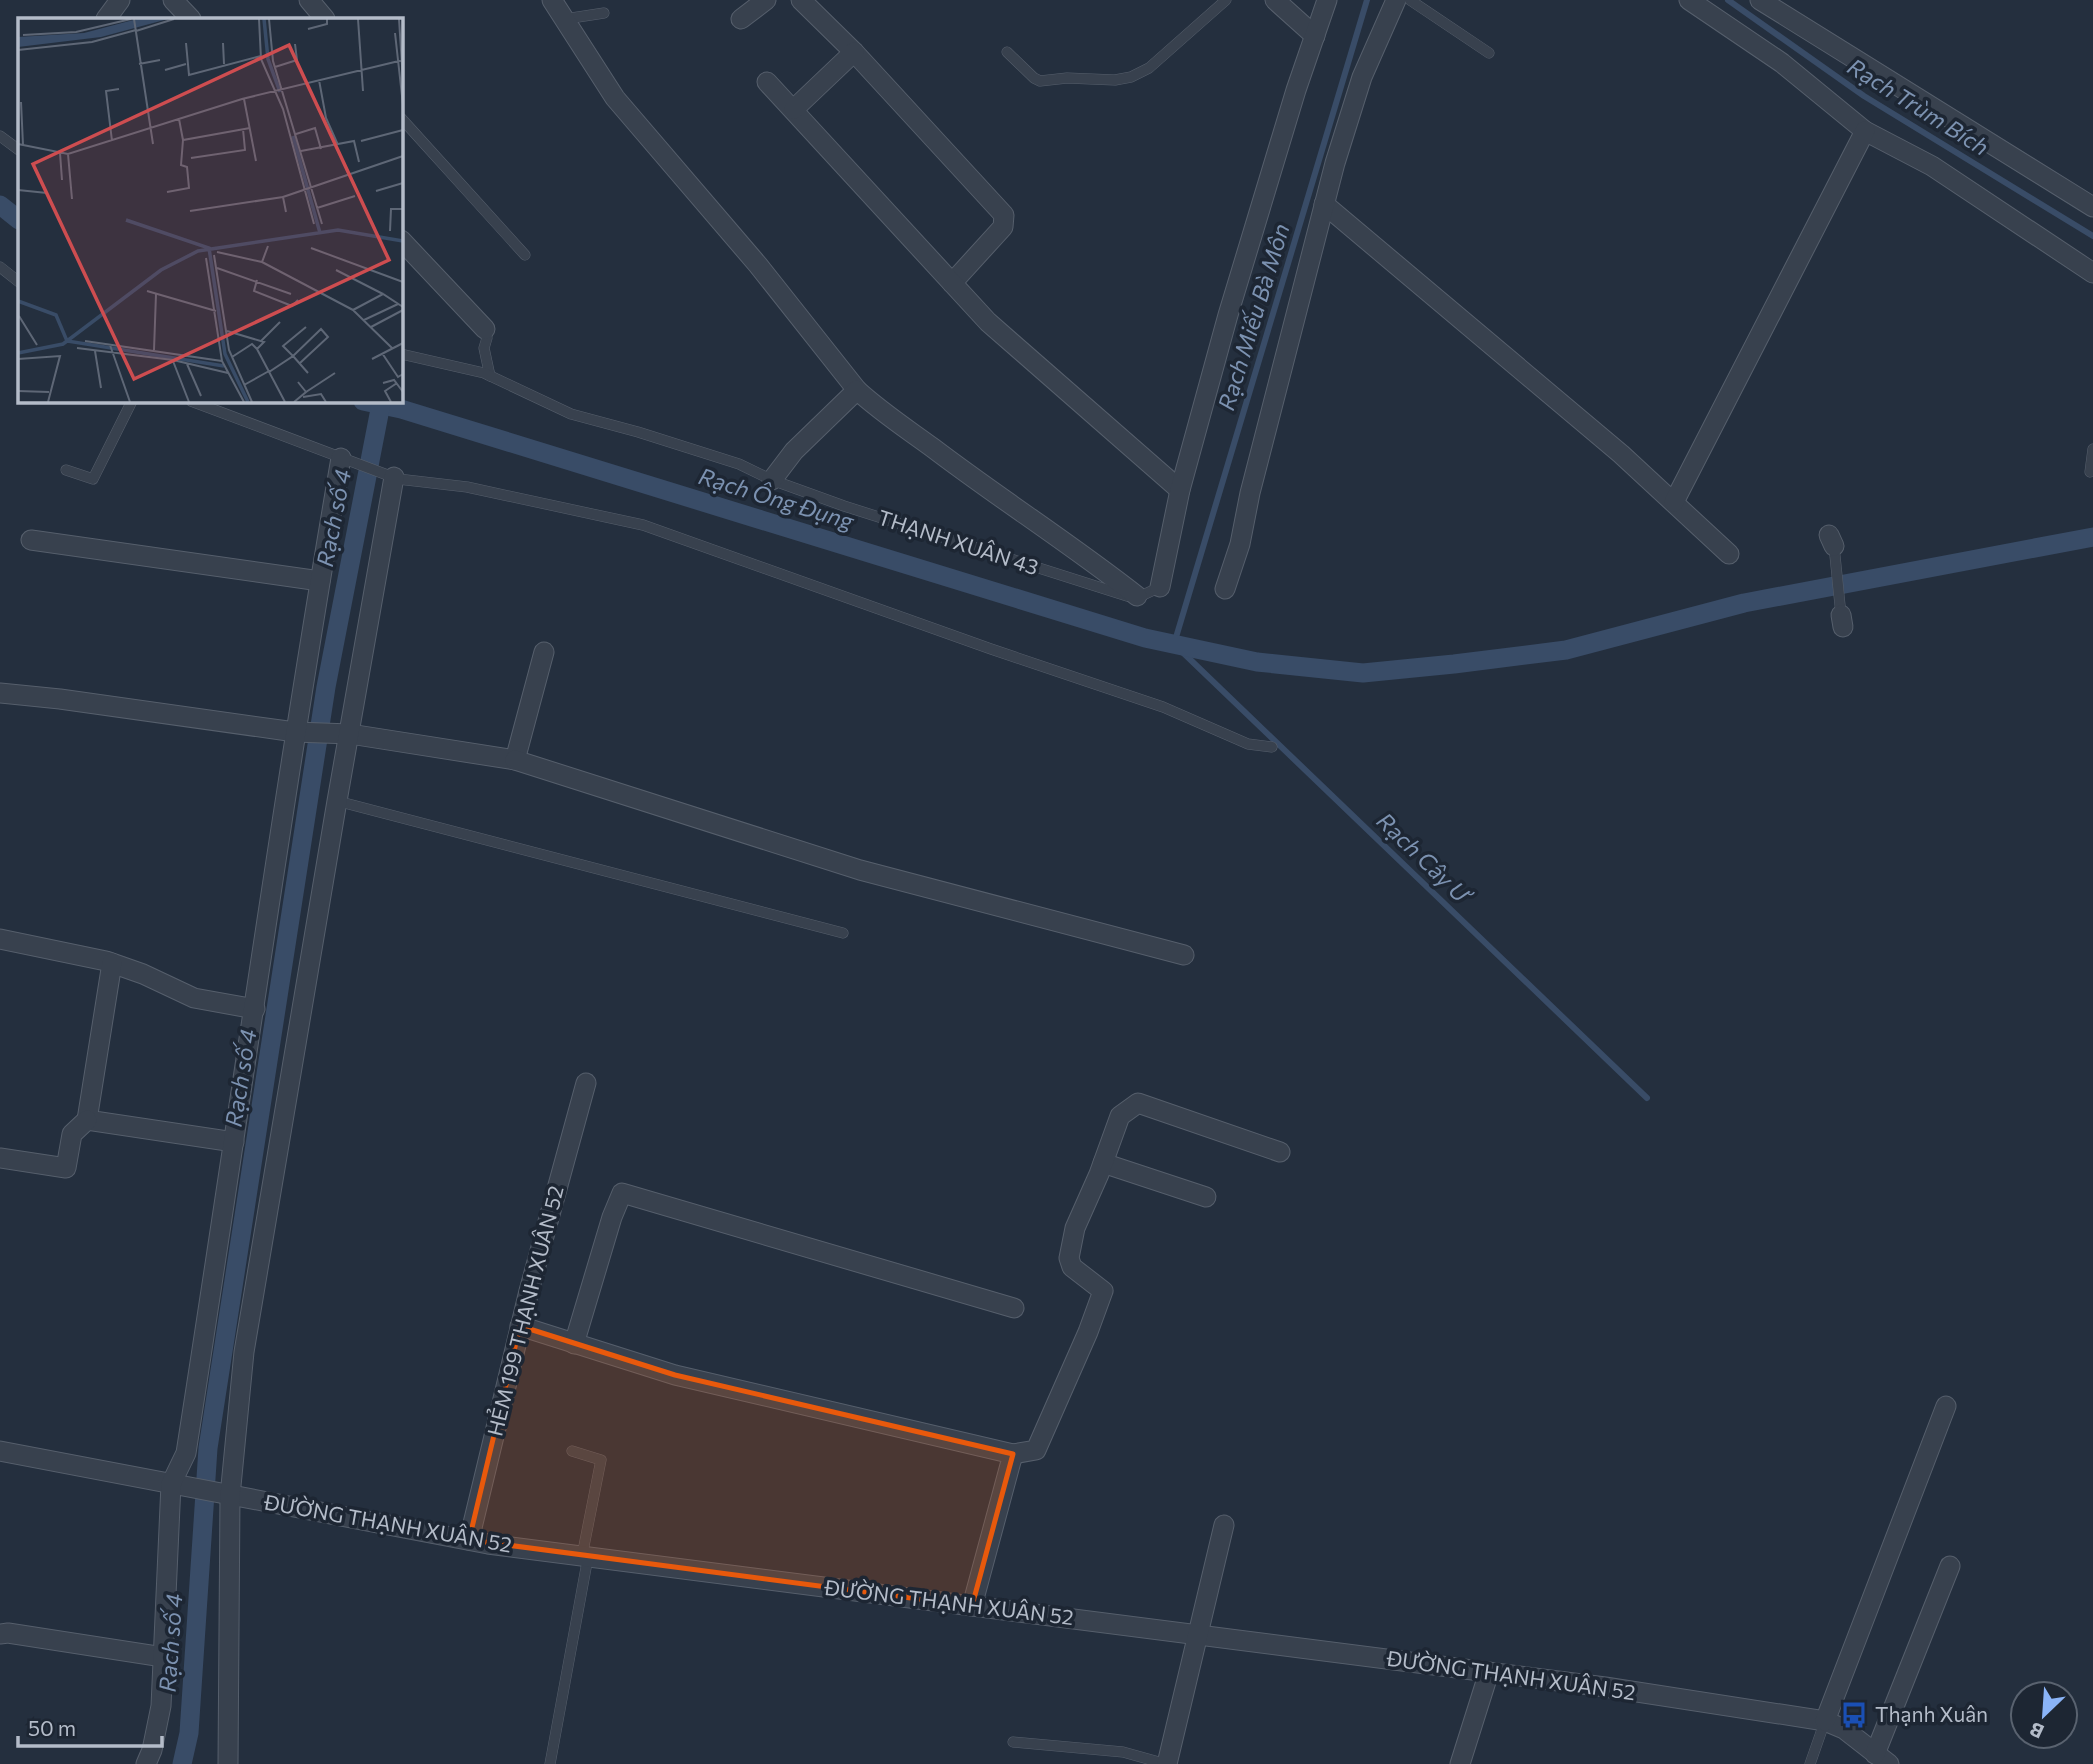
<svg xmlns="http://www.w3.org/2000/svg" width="2093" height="1764" font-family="Commissioner,sans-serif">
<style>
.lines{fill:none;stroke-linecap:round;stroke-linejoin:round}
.stream{stroke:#394c67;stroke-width:6}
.canal{stroke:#394c67;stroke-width:19}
.service-casing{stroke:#565f6c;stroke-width:11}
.minor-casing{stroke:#565f6c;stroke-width:21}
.service{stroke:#38414e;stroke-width:10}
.minor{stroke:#38414e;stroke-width:19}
.marked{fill:#e8590c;fill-opacity:0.2;stroke:#e8590c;stroke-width:5;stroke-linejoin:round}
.labels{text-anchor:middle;stroke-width:7;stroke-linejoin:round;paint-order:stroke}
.street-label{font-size:21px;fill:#b4bcc9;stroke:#1d2633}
.poi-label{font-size:21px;fill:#b4bcc9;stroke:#1d2633;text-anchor:start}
.water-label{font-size:23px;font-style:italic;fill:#7c92b1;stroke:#1d2633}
.inset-river{fill:none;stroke:#394c67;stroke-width:3.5}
.inset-road{fill:none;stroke:#5e6776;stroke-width:2}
.view{fill:#ce4d50;fill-opacity:0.15;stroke:#ce4d50;stroke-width:3.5}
.inset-edge{fill:none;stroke:#b4bcc9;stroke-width:3.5}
</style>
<rect width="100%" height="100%" fill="#242f3e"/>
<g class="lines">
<g class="stream">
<path d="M1367,0L1174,644L1647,1098"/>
<path d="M1728,0L1864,96L2093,236"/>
</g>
<g class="canal">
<path d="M0,205L19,220"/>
<path d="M363,401L401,409L1145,638L1257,662L1363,673L1454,664L1566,650L1744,603L2093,537"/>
<path d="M182,1764L189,1733L208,1448L326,687L381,404"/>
</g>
<g class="service-casing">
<g id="service">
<path d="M1410,0L1489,53"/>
<path d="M565,19L604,13"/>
<path d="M1007,52L1034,78L1040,81L1067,78L1115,80L1131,77L1149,68L1226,0"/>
<path d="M401,118L525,255"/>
<path d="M0,136L19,150"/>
<path d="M0,267L19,282"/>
<path d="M485,329L487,338L484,348L490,376"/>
<path d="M401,354L484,373L571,414L638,432L739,464L772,480L844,506L1127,596L1143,595L1160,587"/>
<path d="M191,401L398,479L467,487L643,525L991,649L1163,707L1248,744L1272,747"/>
<path d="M66,470L93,479L132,401"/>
<path d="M2090,472L2093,449"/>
<path d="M1834,546L1841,615"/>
<path d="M337,801L843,933"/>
<path d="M572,1451L601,1460L582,1556"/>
<path d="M1013,1742L1123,1752L1166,1764"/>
<path d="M550,1764L588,1557"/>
<path d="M1810,1764L1825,1721"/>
</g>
</g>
<g class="minor-casing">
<g id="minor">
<path d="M173,0L191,19"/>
<path d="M309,0L325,19"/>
<path d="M552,0L615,98L758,265L857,390"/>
<path d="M801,0L854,52L1004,215L1003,227L952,283"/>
<path d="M1275,0L1315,36"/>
<path d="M1689,0L1782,63L1865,131L1932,166L2093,273"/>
<path d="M1760,0L2093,207"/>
<path d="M106,19L120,0"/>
<path d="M741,19L766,0"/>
<path d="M767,82L988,322L1180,490"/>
<path d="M794,109L854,52"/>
<path d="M1324,204L1621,454L1729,554"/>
<path d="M401,240L485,329"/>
<path d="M772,480L794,451L857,390C881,412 907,429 933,448C1000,499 1071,544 1137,596"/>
<path d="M1674,502L1865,131"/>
<path d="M1829,535L1834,546"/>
<path d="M31,540L320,581"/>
<path d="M1160,587L1180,490L1228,315L1296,90L1327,0"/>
<path d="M1225,589L1240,544L1250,493L1335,163L1362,77L1396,0"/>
<path d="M1841,615L1843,627"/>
<path d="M0,693L60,699L295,732L350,734L515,760L544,652"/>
<path d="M515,760L860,870L1184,955"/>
<path d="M0,939L106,961L143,974L194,998L255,1009"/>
<path d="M112,963L87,1120L234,1142"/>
<path d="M0,1158L66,1168L72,1134L87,1120"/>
<path d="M1103,1163L1206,1197"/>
<path d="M520,1326L675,1375L1013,1454L972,1606"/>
<path d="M574,1344L612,1217L622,1193L1014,1308"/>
<path d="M0,1451L488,1544L1605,1687L1825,1721L1844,1729L1889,1764"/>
<path d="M1013,1454L1036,1450L1088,1332L1103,1291L1072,1267L1069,1258L1075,1228L1099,1174L1120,1116L1138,1103L1280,1152"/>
<path d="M469,1540L529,1291L586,1083"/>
<path d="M0,1634L8,1633L163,1657"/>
<path d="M1825,1721L1946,1406"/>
<path d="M1875,1754L1950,1566"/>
<path d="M146,1764L152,1750L161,1706L171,1484L186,1453C238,1121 284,789 341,458"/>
<path d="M228,1764L230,1496L244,1352L337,801L394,477"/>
<path d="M1167,1764L1224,1525"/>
<path d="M1460,1764L1489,1672"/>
</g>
</g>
<use href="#service" class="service"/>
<use href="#minor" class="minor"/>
</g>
<path class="marked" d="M520,1326L675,1375L1013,1454L972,1606L469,1540Z"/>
<defs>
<g id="bus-bare" transform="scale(2.1)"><path d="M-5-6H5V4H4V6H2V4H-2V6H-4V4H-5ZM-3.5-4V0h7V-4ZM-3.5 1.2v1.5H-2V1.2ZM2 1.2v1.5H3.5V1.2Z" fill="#1a4fb4" stroke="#1d2633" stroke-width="2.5" paint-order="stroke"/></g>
</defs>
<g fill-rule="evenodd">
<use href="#bus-bare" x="1854" y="1715"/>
</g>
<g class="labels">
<g class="street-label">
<text transform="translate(958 543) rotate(18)" y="7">THẠNH XUÂN 43</text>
<text transform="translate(526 1311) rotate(-76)" y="7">HẺM 199 THẠNH XUÂN 52</text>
<text transform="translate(388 1524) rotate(10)" y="7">ĐƯỜNG THẠNH XUÂN 52</text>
<text transform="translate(949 1603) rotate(7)" y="7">ĐƯỜNG THẠNH XUÂN 52</text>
<text transform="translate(1511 1676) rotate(8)" y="7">ĐƯỜNG THẠNH XUÂN 52</text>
</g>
<g class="poi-label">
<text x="1875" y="1722">Thạnh Xuân</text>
</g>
<g class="water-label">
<text transform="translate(1918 107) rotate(32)" y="8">Rạch Trùm Bích</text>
<text transform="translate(1254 317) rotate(-73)" y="8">Rạch Miếu Bà Môn</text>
<text transform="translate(776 499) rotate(17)" y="8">Rạch Ông Đụng</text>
<text transform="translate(334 518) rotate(-79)" y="8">Rạch số 4</text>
<text transform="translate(1423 858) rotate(44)" y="8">Rạch Cây Ư</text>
<text transform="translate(241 1078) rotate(-81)" y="8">Rạch số 4</text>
<text transform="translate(171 1643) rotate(-86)" y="8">Rạch số 4</text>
</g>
</g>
<g transform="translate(18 18)">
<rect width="385" height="385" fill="#242f3e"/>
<path d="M119,1H150L83,19L0,29V19L66,15Z" fill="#394c67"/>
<path class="inset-river" d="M246,1L250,41L262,74M275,118L302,215M108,202L191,230L207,336L230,384M0,283L38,297L49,323L206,348M0,335L45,326L143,252L180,233L320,212L385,223"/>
<path class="inset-road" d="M116,1L135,126M241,1L243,41L265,91L296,206M251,1L255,43L304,206M340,1L345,73M381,1L385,63M290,11L309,6V1M118,13L156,1M377,15L385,87M5,17L58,14L113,1M168,25L171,57L243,38M205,25L206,46M0,32L74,24L118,12M121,46L142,42M257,49L279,42L277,26M147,52L168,46M301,62L308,100L320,127M226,81L238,143M3,84L5,127M161,101L165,122L232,110M278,116L297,110L303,131M94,123L88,73L101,71M343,123L385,112M0,126L50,136L224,81L385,42M283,133L336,123L341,144M42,135L44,162M50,136L54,181M173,140L227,132L225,111M0,172L29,175M358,173L385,165M149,174L171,170L169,149L163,147L165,122M299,190L337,178M172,193L265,179M268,194L265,179L385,138M372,213L373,191H385M293,230L385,264M199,234L244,244L250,228M196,237L211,332L234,384M244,244L335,292L365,276L385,289M199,250L273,276M318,252L365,276M239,262L236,273L274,288L280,282M129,273L198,293M335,292L374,330M1,298L19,327M346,302L380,286M353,309L385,292M209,313L246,324L239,331M67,323L204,343L188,240M243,323L262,304M92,327L112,384M59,330L155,342L210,355M239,331L267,384M136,332L138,276M77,333L83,370M364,335L380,359L385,356M214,339L234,326L239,331M0,341L42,338L30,384M354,341L385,325M155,343L171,384M204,343L226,384M282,345L310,319L303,311L275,338L290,355M169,346L183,378M251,354L275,338L265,328L288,309M365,365L376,362L385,374M226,367L251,353M0,373L31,374M288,374L317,355M285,379L303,376L308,384M276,384L288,374L280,364M373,384L367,373L379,365"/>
<path class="view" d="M271,27L371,242L116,361L15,146Z"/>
<rect width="385" height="385" class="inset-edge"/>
</g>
<g transform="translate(2044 1715) rotate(205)"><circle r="33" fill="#1d2633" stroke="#59626f" stroke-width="2"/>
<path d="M0-5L12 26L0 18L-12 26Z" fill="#8ab4f8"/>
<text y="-10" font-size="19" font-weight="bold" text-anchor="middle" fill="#b4bcc9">B</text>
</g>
<path d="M18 1736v10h144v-10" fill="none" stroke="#b4bcc9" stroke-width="3.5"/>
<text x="28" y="1736" font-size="21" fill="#b4bcc9" stroke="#1d2633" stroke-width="5" paint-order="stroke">50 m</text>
</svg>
